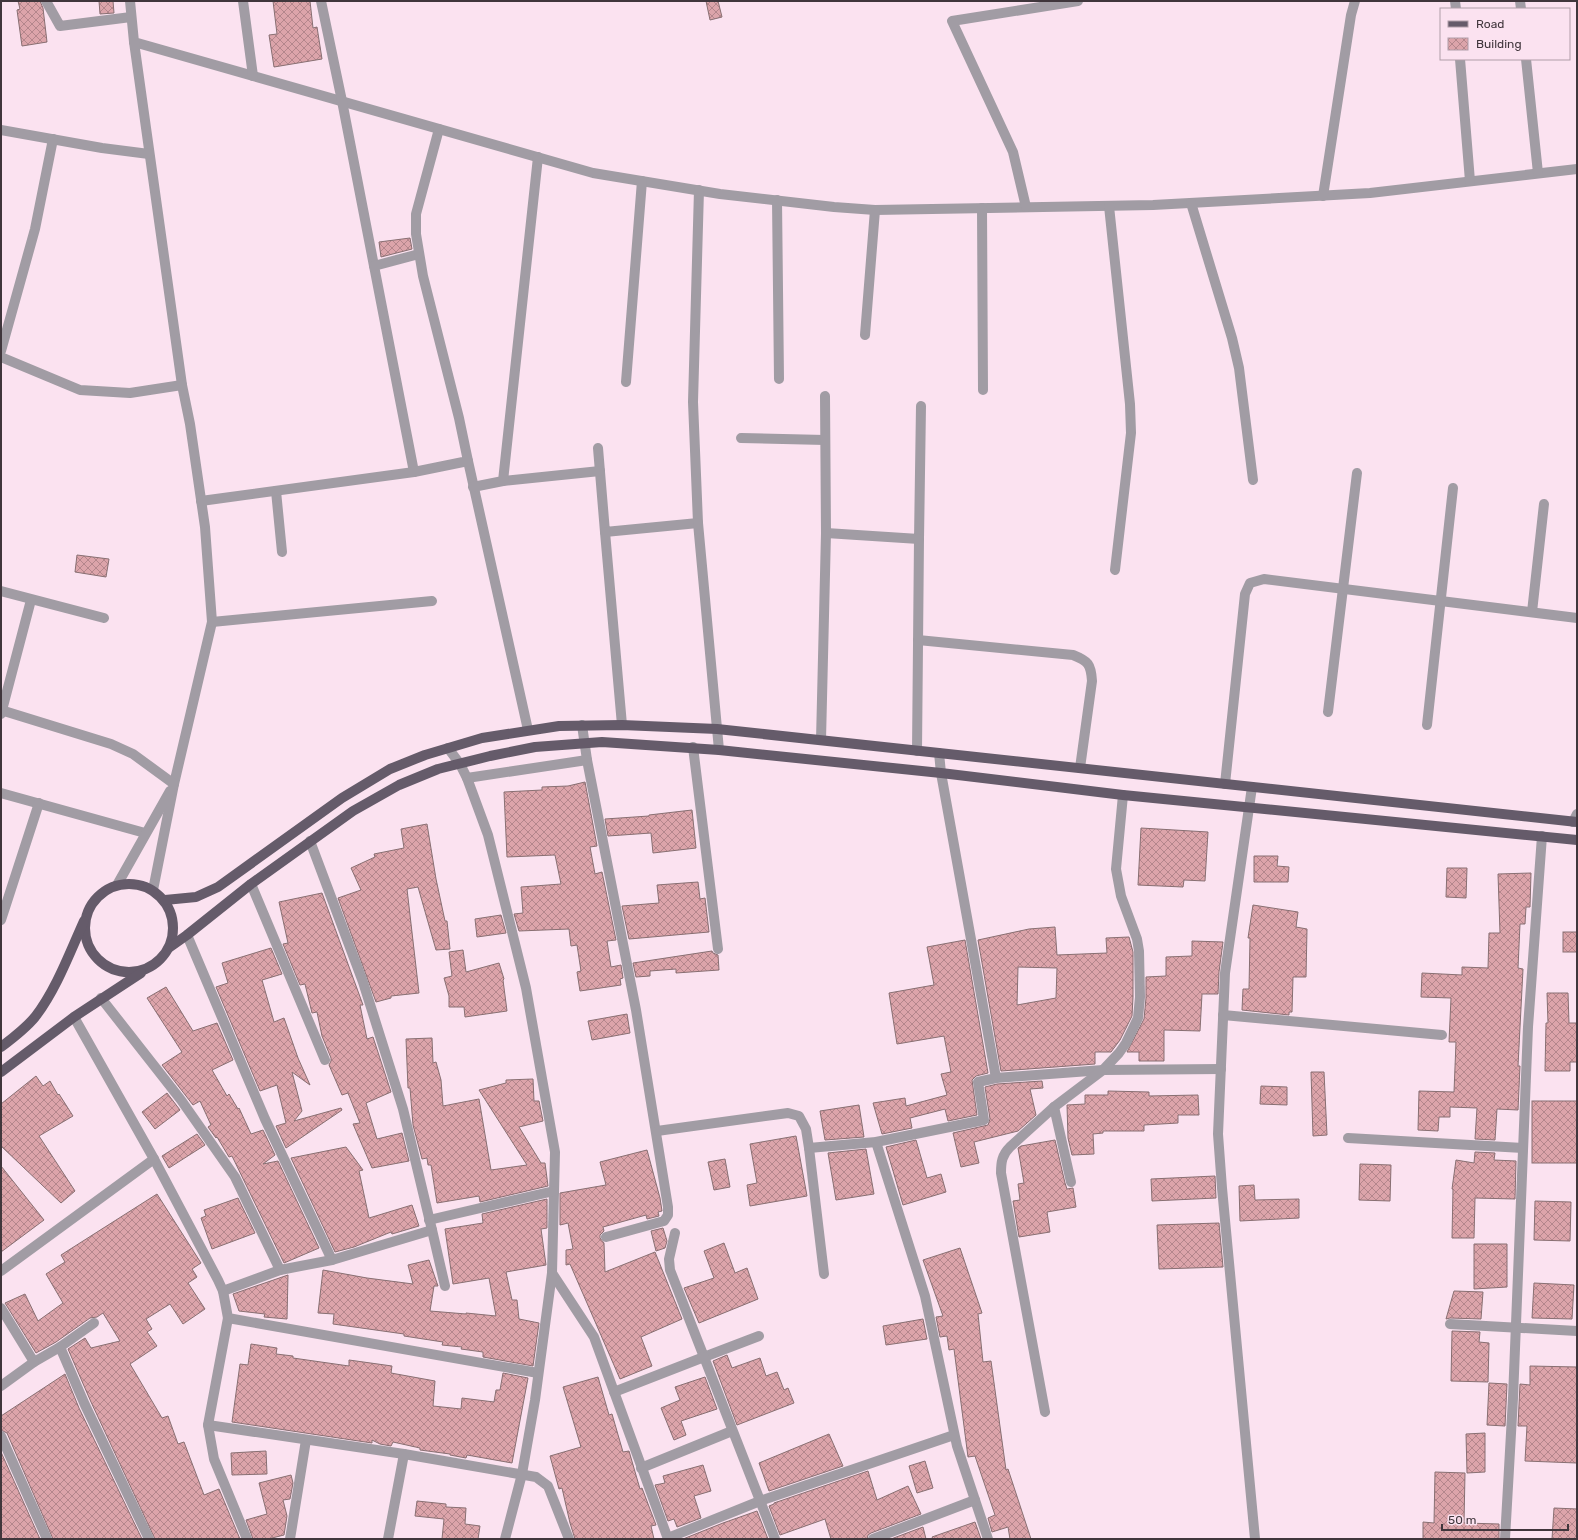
<svg xmlns="http://www.w3.org/2000/svg" width="1578" height="1540" font-family="Rubik,sans-serif">
<style>
.building{fill:url(#building-cross-hatch);stroke:#886f72;fill-rule:evenodd}
.lines{fill:none;stroke-linecap:round;stroke-linejoin:round}
.street{stroke:#a19ca4;stroke-width:10}
.primary{stroke:#655b6a;stroke-width:10}
</style>
<defs>
<pattern id="building-cross-hatch" width="8" height="8" patternUnits="userSpaceOnUse"><rect width="8" height="8" fill="#dca4aa"/><path d="M0 0l8 8M0 8l8-8" fill="none" stroke="#b4868c"/></pattern>
</defs>
<rect width="100%" height="100%" fill="#fbe2f0"/>
<g class="building">
<path d="M18,1H40L43,8L47,42L22,46L17,10L20,9Z"/>
<path d="M99,1H113L114,13L100,14Z"/>
<path d="M273,1H310L313,28L317,27L322,59L274,67L269,35L277,34Z"/>
<path d="M706,1H718L722,17L710,20Z"/>
<path d="M410,238L412,249L381,257L379,242Z"/>
<path d="M77,555L109,559L106,577L75,572Z"/>
<path d="M585,782L597,846L590,847L595,874L602,872L616,940L607,941L611,967L621,965L623,978L620,979L621,985L580,991L577,972L581,971L577,945L571,946L569,929L519,931L514,914L523,913L521,887L561,884L555,855L507,857L504,792L542,790V787L568,786Z"/>
<path d="M692,810L696,848L653,853L651,833L608,836L605,819L649,816V815Z"/>
<path d="M427,824L436,879L445,921H447L450,949L436,950L418,887L407,889L419,993L391,996V998L376,1002L338,898L361,890L351,868L375,857L374,854L404,848L401,829Z"/>
<path d="M1141,828L1208,832L1205,881L1184,880L1183,887L1138,885Z"/>
<path d="M1254,856H1278L1277,866L1289,867L1288,882H1254Z"/>
<path d="M1447,868H1467L1466,898L1446,897Z"/>
<path d="M1531,873L1530,907H1526L1525,924H1520L1518,968L1523,969L1518,1066H1520L1518,1110L1497,1109L1495,1140L1475,1139L1477,1108L1450,1107V1117H1439L1438,1131L1418,1130L1419,1091L1454,1092L1456,1042H1449L1451,998L1421,997L1422,973L1462,975V967L1488,968L1489,933H1500L1498,874Z"/>
<path d="M698,882L700,899L705,898L709,932L629,939L622,906L659,903L657,885Z"/>
<path d="M322,893L363,1005H360L367,1039L373,1037L391,1092L366,1103L377,1139L402,1133L409,1161L372,1168L353,1124L360,1123L348,1093L342,1095L329,1065L331,1061V1058L322,1036L317,1012L312,1013L305,984L300,985L283,944L288,943L279,902Z"/>
<path d="M1253,905L1298,912L1296,927L1307,929L1306,977H1293L1292,1012H1289V1015L1242,1010L1243,989H1249L1250,938H1248Z"/>
<path d="M501,915L506,933L477,937L475,919Z"/>
<path d="M1055,927L1057,955L1107,953L1106,938L1129,937L1133,952V997L1132,1016L1120,1040L1111,1052H1095V1064L1001,1071L978,940L1029,929ZM1018,967L1057,968L1056,998L1017,1005Z"/>
<rect x="1563" y="932" width="14" height="20"/>
<path d="M965,940L988,1073L976,1076L972,1080L977,1115L948,1121L945,1109L910,1118L912,1128L882,1134L873,1103L905,1098L906,1106L947,1095L941,1074L951,1072L944,1036L897,1044L889,993L934,985L927,947Z"/>
<path d="M1192,941L1223,942L1219,972L1218,994H1202L1200,1031L1164,1030V1061H1139V1052H1127L1144,1019L1146,998V977L1166,976V957L1192,956Z"/>
<path d="M271,948L282,974L262,980L274,1022L284,1018L298,1058L310,1085L292,1072L302,1111L294,1121L341,1108L342,1110L286,1148L276,1126L286,1123L277,1085L260,1091L216,987L228,983L222,963Z"/>
<path d="M463,950L466,972L499,963L504,979L503,980L507,1011L465,1017L464,1007H449V996L444,978L452,976L449,952Z"/>
<path d="M712,951L713,953L718,955L719,970L676,973V969L650,971V976L636,977L633,963Z"/>
<path d="M166,987L193,1031L217,1023L233,1060L212,1070L227,1096L229,1094L238,1109L239,1108L251,1134L263,1130L275,1155L263,1164L278,1161L319,1248L284,1263L232,1156L229,1157L217,1137L216,1138L208,1127L211,1125L200,1101L193,1105L162,1065L182,1052L147,998Z"/>
<path d="M1547,993H1568L1569,1023H1577V1062H1570V1071H1545L1546,1023H1548Z"/>
<path d="M627,1014L630,1033L592,1040L588,1021Z"/>
<path d="M432,1038L433,1063L436,1062L441,1080L443,1106L479,1099L491,1170L527,1165L479,1090L506,1083V1080L533,1079L534,1101H539L543,1121L519,1127L541,1163H545L548,1186L480,1202L479,1196L437,1203L431,1165H428L427,1158L422,1159L413,1125L410,1088H408L406,1039Z"/>
<path d="M1311,1072H1324L1327,1135L1313,1136Z"/>
<path d="M36,1076L43,1086L50,1081L58,1095L59,1094L73,1116L39,1136L75,1191L61,1203L1,1146V1104Z"/>
<path d="M1042,1081L1043,1088L1030,1089L1036,1115L1018,1131L974,1142L979,1163L961,1167L953,1133L988,1125L990,1119L985,1087L997,1084Z"/>
<path d="M1261,1086L1287,1087V1105L1260,1104Z"/>
<path d="M1108,1091L1149,1092V1096L1198,1095L1199,1115H1178V1123L1144,1125V1131H1103V1133L1093,1134L1094,1154L1072,1155L1068,1138L1067,1105L1085,1104V1095H1108Z"/>
<path d="M167,1093L180,1110L155,1129L142,1112Z"/>
<rect x="1532" y="1101" width="45" height="62"/>
<path d="M859,1105L864,1137L825,1140L820,1111Z"/>
<path d="M197,1134L205,1145L169,1168L162,1156Z"/>
<path d="M796,1136L807,1196L750,1206L747,1185L757,1183L750,1144Z"/>
<path d="M916,1140L927,1178L941,1174L946,1192L903,1205L886,1147Z"/>
<path d="M1055,1140L1065,1183L1067,1189L1073,1188L1076,1207L1047,1212L1050,1232L1019,1237L1013,1201L1020,1200L1018,1184L1024,1183L1018,1148L1021,1146Z"/>
<path d="M346,1147L363,1170L359,1171L369,1218L412,1205L419,1226L392,1234L391,1232L354,1247L335,1252L291,1158Z"/>
<path d="M866,1149L874,1194L836,1200L828,1153Z"/>
<path d="M647,1150L660,1198L662,1211L658,1212L659,1216L647,1219L646,1215L603,1227L604,1231L600,1235V1238L604,1243L605,1272L655,1252L682,1319L641,1337L652,1366L620,1379L570,1264L566,1265V1250L573,1249L568,1223L560,1225V1193L606,1185L600,1162Z"/>
<path d="M1475,1152L1495,1153L1494,1160L1516,1161L1515,1199L1475,1198L1474,1238H1452L1453,1189H1452L1456,1160L1474,1163Z"/>
<path d="M725,1159L730,1187L714,1190L708,1162Z"/>
<path d="M1360,1164L1391,1165L1390,1201L1359,1200Z"/>
<path d="M1,1166L44,1220L1,1252Z"/>
<path d="M1215,1176L1216,1198L1152,1201L1151,1179Z"/>
<path d="M1254,1185L1255,1200L1299,1199V1218L1240,1221L1239,1186Z"/>
<path d="M157,1194L201,1263L192,1269L197,1277L188,1283L205,1309L183,1324L170,1304L146,1319L152,1329L147,1332L157,1346L130,1364L162,1418L168,1416L178,1444L184,1442L204,1495L219,1489L240,1539H155L91,1402L68,1349L85,1338L91,1348L120,1341L103,1313L97,1317L90,1318L56,1342L36,1353L5,1303L25,1294L38,1321L63,1303L46,1274L65,1262L61,1255Z"/>
<path d="M238,1198L255,1233L212,1249L201,1218L206,1216L204,1210Z"/>
<path d="M547,1199V1228L541,1229L546,1265L506,1272L512,1300H517L519,1319L539,1323L533,1366L483,1357V1352L461,1349L462,1347L442,1345L443,1342L404,1336V1334L333,1324L334,1314L318,1313L323,1270L367,1278L413,1284L408,1265L429,1260L438,1286H434L430,1311L466,1314V1313L496,1316L489,1278L453,1284L445,1229L483,1223L482,1214Z"/>
<path d="M1535,1201L1571,1202L1570,1241L1534,1240Z"/>
<path d="M1219,1223L1223,1267L1159,1269L1157,1225Z"/>
<path d="M663,1228L667,1241L665,1248L656,1251L651,1231Z"/>
<path d="M724,1243L735,1273L747,1268L758,1299L699,1323L684,1288L714,1278L704,1251Z"/>
<path d="M1474,1244H1507V1287L1474,1289Z"/>
<path d="M960,1248L982,1313L978,1314L983,1362L991,1361L1006,1470L1008,1469L1031,1539H1010L1008,1527L992,1532L988,1518L995,1515L975,1456L968,1457L954,1349L949,1350L947,1336L940,1337L936,1317L943,1316L923,1260Z"/>
<path d="M288,1275L287,1319L264,1317L265,1314L239,1311L233,1294Z"/>
<path d="M1534,1283L1574,1285L1572,1319L1532,1318Z"/>
<path d="M1454,1291L1483,1292L1481,1319L1450,1318L1446,1319Z"/>
<path d="M923,1319L927,1339L886,1345L883,1326Z"/>
<path d="M1452,1331L1480,1332L1479,1342L1489,1343L1488,1382L1451,1381Z"/>
<path d="M251,1344L277,1348L276,1354L293,1356V1358L349,1366V1360L392,1366L391,1373L435,1381L433,1406L461,1409L462,1398L494,1402L496,1390H500L503,1373L528,1378L512,1463L467,1455L466,1458L450,1455V1454L420,1450V1448L393,1442L391,1446L380,1444L372,1440V1443L232,1422L240,1364L248,1365Z"/>
<path d="M727,1355L732,1368L760,1358L766,1376L777,1372L784,1390L788,1388L794,1403L737,1425L713,1361Z"/>
<path d="M1530,1366L1577,1367V1463L1525,1461L1527,1426H1518L1520,1384L1530,1385Z"/>
<path d="M65,1374L79,1408L142,1539H53L7,1433L1,1430V1416Z"/>
<path d="M598,1377L609,1415L612,1414L623,1452L629,1451L640,1489L642,1488L656,1525L651,1526L654,1539H575L570,1523L562,1488L559,1489L550,1456L581,1447L563,1387Z"/>
<path d="M705,1377L717,1409L681,1421L686,1435L674,1440L661,1408L680,1400L675,1387Z"/>
<path d="M1489,1383L1507,1384L1505,1426L1487,1425Z"/>
<path d="M1485,1433V1472L1467,1473L1466,1434Z"/>
<path d="M829,1434L843,1466L769,1491L759,1463Z"/>
<path d="M266,1451L267,1474L232,1475L231,1453Z"/>
<path d="M1,1452L40,1539H1Z"/>
<path d="M925,1461L933,1488L917,1493L909,1466Z"/>
<path d="M703,1465L711,1491L694,1496L701,1518L677,1527L674,1519L668,1521L655,1485L665,1483L663,1476Z"/>
<path d="M868,1471L877,1500L908,1486L921,1514L871,1533L868,1535L867,1539H831L825,1519L780,1535L769,1506L774,1504V1503Z"/>
<path d="M1435,1472L1465,1473L1464,1523L1499,1524V1539H1423V1522L1434,1523Z"/>
<path d="M291,1475L293,1483L290,1499L283,1500L287,1516L284,1535L268,1539H253L246,1520L267,1514L259,1483Z"/>
<path d="M417,1501L446,1504V1507L466,1508L465,1524L480,1526L478,1539H442L444,1519L415,1516Z"/>
<path d="M1554,1508L1577,1509V1539H1552Z"/>
<path d="M757,1511L768,1539H683L723,1523Z"/>
<path d="M975,1522L981,1539H933L932,1537Z"/>
<path d="M923,1527L926,1539H891Z"/>
</g>
<g class="lines">
<g class="street">
<path d="M46,1L60,26L131,17"/>
<path d="M130,1L134,42L593,173L720,194L834,207L875,210L1153,205L1370,193L1577,169"/>
<path d="M243,1L253,76"/>
<path d="M321,1L342,101L414,472"/>
<path d="M1455,1L1456,9"/>
<path d="M1520,1L1521,9"/>
<path d="M134,42L182,385L190,424L205,527L212,622L174,784L153,890"/>
<path d="M1460,59L1470,181"/>
<path d="M1526,59L1538,173"/>
<path d="M1,130L102,148L149,154"/>
<path d="M1323,196L1351,15L1355,1"/>
<path d="M777,200L779,379"/>
<path d="M1191,203L1232,338L1239,368L1253,480"/>
<path d="M1109,206L1130,404L1131,433L1115,570"/>
<path d="M1026,207L1013,152L952,21L1078,1"/>
<path d="M982,208L983,390"/>
<path d="M374,266L419,254"/>
<path d="M865,335L875,210"/>
<path d="M1,351L35,229L53,139"/>
<path d="M1,357L80,390L130,393L182,385"/>
<path d="M626,382L642,181"/>
<path d="M741,438L825,440"/>
<path d="M598,448L605,532L698,523L693,402L699,190"/>
<path d="M468,461L528,730"/>
<path d="M503,481L600,471"/>
<path d="M473,487L503,481L538,157"/>
<path d="M276,491L282,552"/>
<path d="M201,501L414,472L468,461L459,418L423,276L416,234V214L439,129"/>
<path d="M698,523L719,750"/>
<path d="M605,532L622,725"/>
<path d="M826,533L919,539L921,406"/>
<path d="M1,591L104,618"/>
<path d="M1532,612L1544,504"/>
<path d="M212,622L432,601"/>
<path d="M918,640L1073,655C1088,661 1091,664 1092,681L1080,768"/>
<path d="M1,710L111,744L133,754L174,784"/>
<path d="M1328,712L1357,473"/>
<path d="M1,714L31,600"/>
<path d="M582,725L587,760"/>
<path d="M1427,725L1453,488"/>
<path d="M821,740L826,533L825,396"/>
<path d="M693,747L718,949"/>
<path d="M448,748L460,764L467,778L488,835L526,988L555,1152L552,1273L594,1337L668,1539"/>
<path d="M917,751L919,539"/>
<path d="M467,778L587,760L636,1010L668,1207V1215L664,1221L606,1237"/>
<path d="M1225,784L1245,594L1250,583L1264,579L1577,618"/>
<path d="M1252,787L1225,973L1218,1134L1222,1188L1255,1539"/>
<path d="M1,793L145,833"/>
<path d="M1573,822L1577,814"/>
<path d="M251,884L325,1060"/>
<path d="M117,885L170,791"/>
<path d="M1,920L39,803"/>
<path d="M187,935L265,1119L332,1260"/>
<path d="M101,998L181,1100L235,1177L280,1270L223,1291"/>
<path d="M1223,1015L1442,1035"/>
<path d="M74,1017L154,1159L218,1280L223,1291L228,1318L538,1373"/>
<path d="M996,1078L1103,1070L1221,1069"/>
<path d="M1054,1107L1071,1182"/>
<path d="M657,1131L788,1113L799,1116L806,1129L809,1148L876,1142L984,1120L978,1082L996,1078L941,773L939,753"/>
<path d="M1348,1138L1523,1148"/>
<path d="M876,1142L925,1296L957,1446L988,1539"/>
<path d="M809,1148L824,1274"/>
<path d="M429,1220L554,1191"/>
<path d="M432,1230L445,1286"/>
<path d="M675,1233L669,1259L670,1270L704,1357L759,1336"/>
<path d="M280,1270L332,1260L432,1230L403,1109L363,982L310,841"/>
<path d="M1,1271L154,1159"/>
<path d="M1,1308L34,1362L60,1347L85,1405L149,1539"/>
<path d="M228,1318L208,1425L214,1459L247,1539"/>
<path d="M1450,1324L1577,1331"/>
<path d="M60,1347L94,1323"/>
<path d="M1,1386L34,1362"/>
<path d="M614,1392L704,1357L775,1539"/>
<path d="M1045,1412L1001,1173C1001,1162 1002,1155 1010,1147L1054,1107L1103,1070L1119,1053L1126,1043L1138,1018L1140,997L1139,951L1137,939L1121,896L1116,869L1123,795"/>
<path d="M208,1425L404,1454L536,1477L548,1486L569,1539"/>
<path d="M1,1436L47,1539"/>
<path d="M641,1468L732,1431"/>
<path d="M668,1538L760,1501L954,1435"/>
<path d="M290,1539L306,1440"/>
<path d="M388,1539L404,1454"/>
<path d="M505,1539L522,1474L535,1400L552,1273"/>
<path d="M873,1539L975,1500"/>
<path d="M1505,1539L1513,1398L1528,1027L1542,836"/>
</g>
<g class="primary">
<circle cx="129" cy="928" r="44"/>
<path d="M165,900L196,897L218,887L342,798L390,769L425,755L482,738L559,726L622,725L717,729L1577,822"/>
<path d="M170,947L187,935L251,884L353,811L399,785L438,769L490,756L535,747L602,742L719,750L941,773L1123,795L1577,840"/>
<path d="M1,1047C13,1038 26,1028 35,1017C56,990 70,952 84,921"/>
<path d="M1,1072L74,1017L141,973"/>
</g>
</g>
<rect width="1578" height="1540" fill="none" stroke="#40363c" stroke-width="4"/>
<rect x="1440" y="8" width="130" height="52" fill="#fbe2f0" stroke="#b09da8"/>
<rect x="1448" y="21" width="20" height="6" fill="#655b6a" stroke="#b09da8"/>
<text x="1476" y="28" font-size="12" fill="#40363c">Road</text>
<rect x="1448" y="38" width="20" height="12" fill="url(#building-cross-hatch)" stroke="#b09da8"/>
<text x="1476" y="48" font-size="12" fill="#40363c">Building</text>
<path d="M1442 1524v6h126v-6" fill="none" stroke="#40363c" stroke-width="2"/>
<text x="1448" y="1524" font-size="12" fill="#40363c" stroke="#fbe2f0" stroke-width="3" paint-order="stroke">50 m</text>
</svg>
